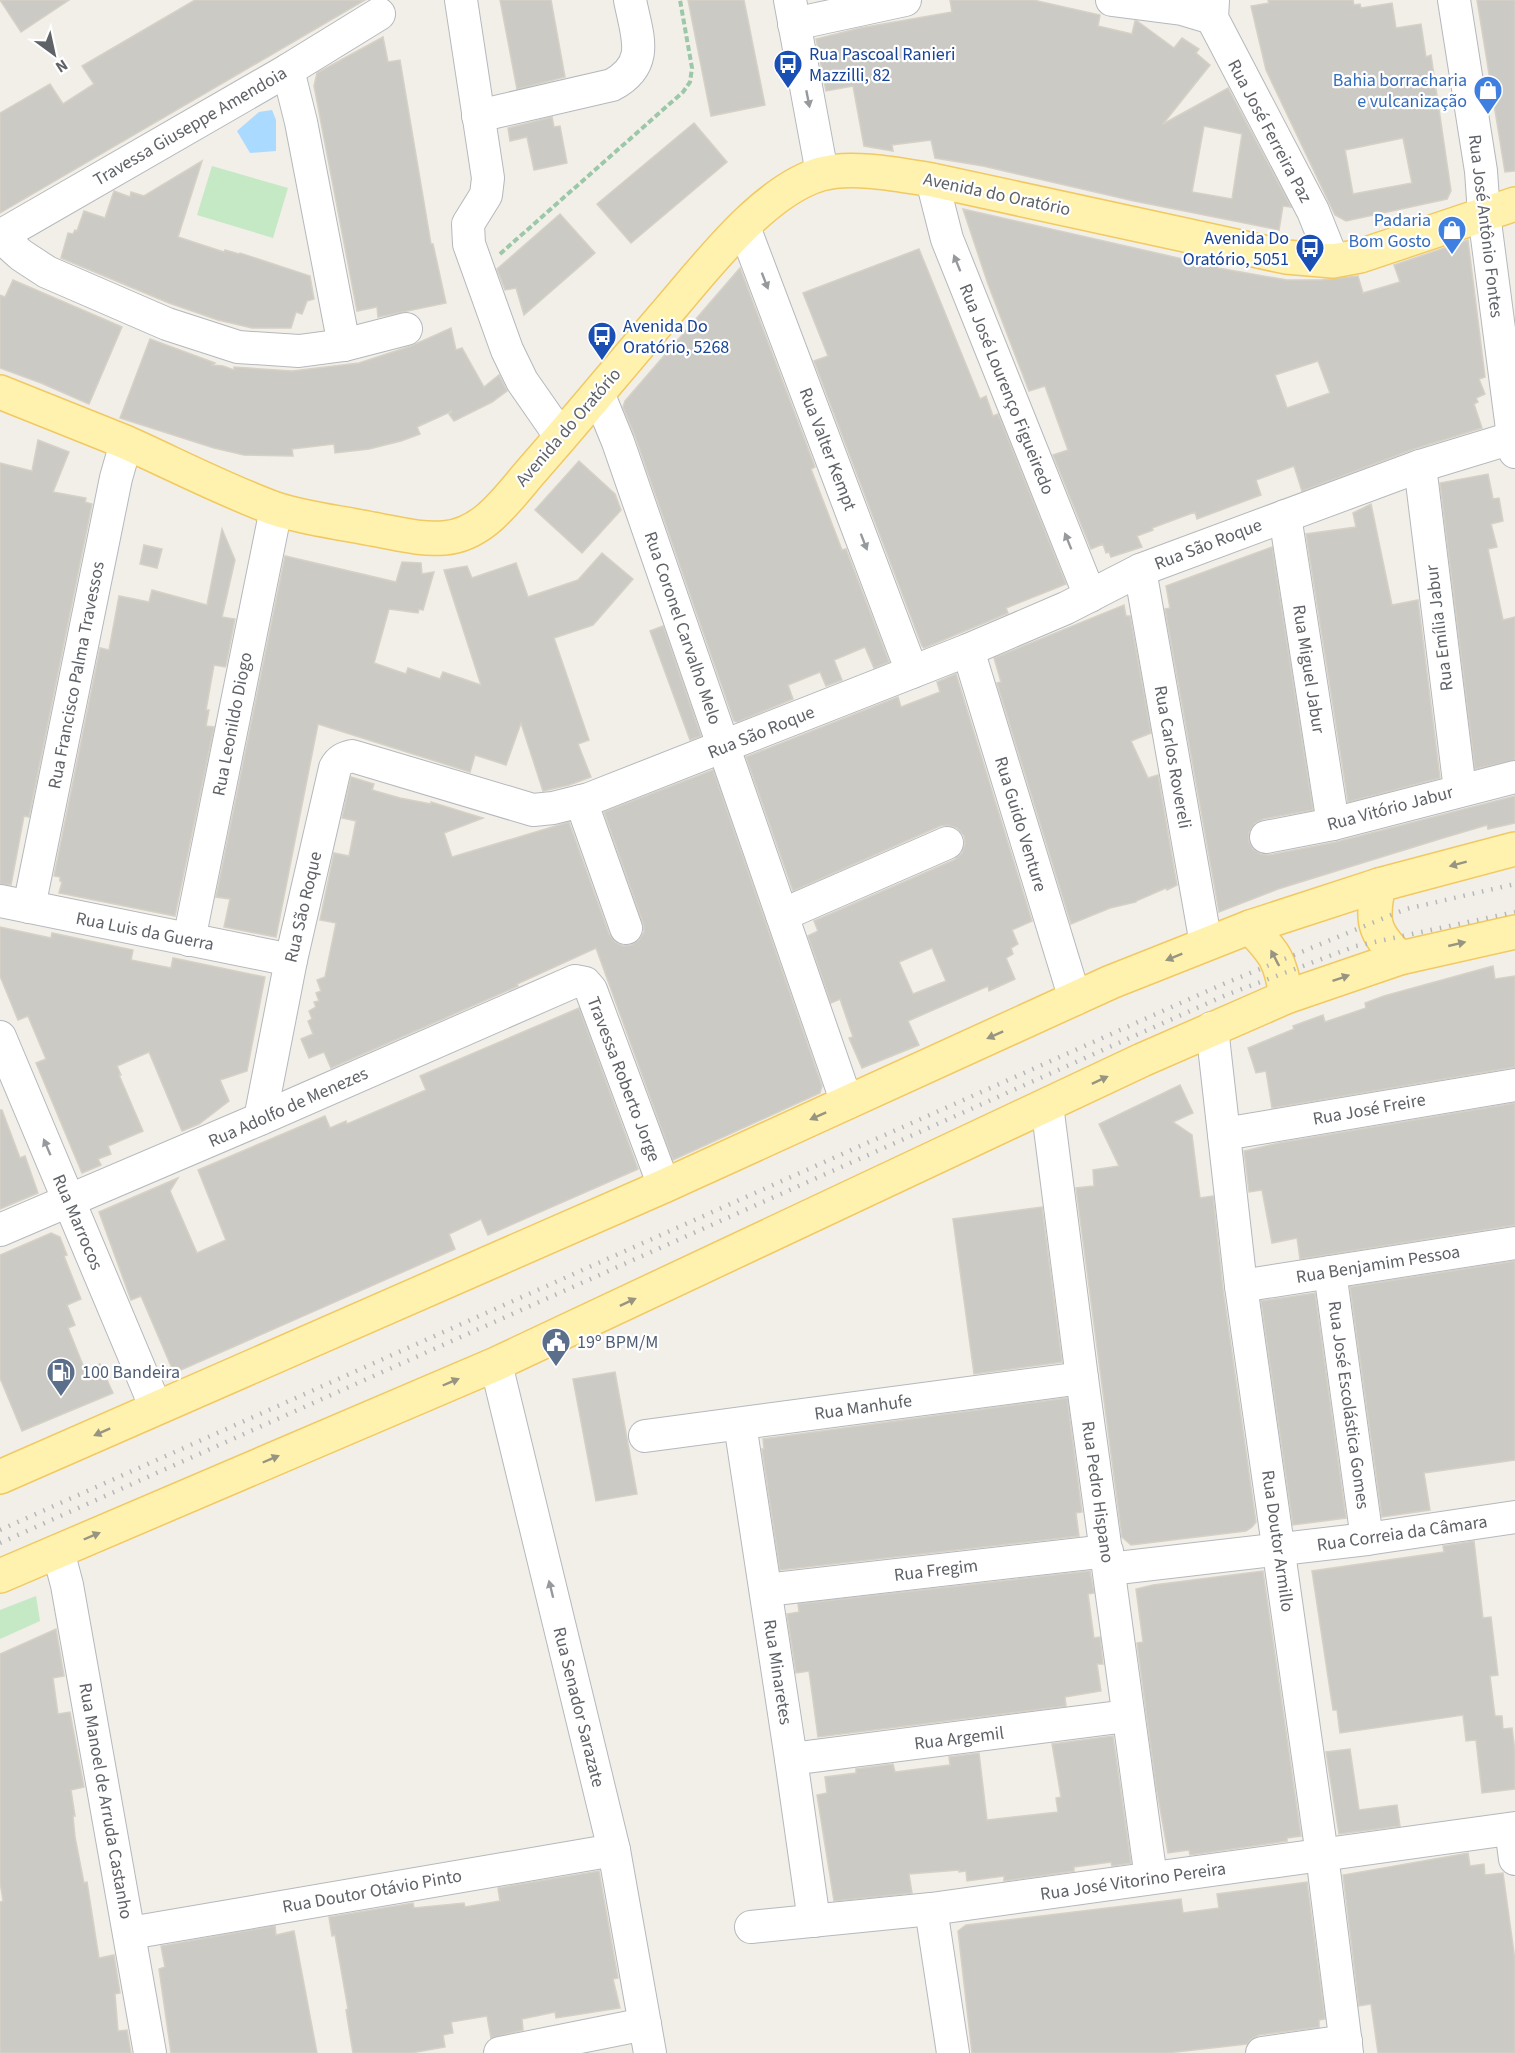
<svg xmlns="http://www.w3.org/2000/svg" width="1515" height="2053" font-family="'Source Sans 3',sans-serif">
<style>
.green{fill:#c5e8c5}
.water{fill:#aadaff}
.building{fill:#cccac5;stroke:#d6d1c6;stroke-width:1.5;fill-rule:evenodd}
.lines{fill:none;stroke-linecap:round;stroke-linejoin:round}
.minor-casing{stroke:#b5b8bc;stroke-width:34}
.major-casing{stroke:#f2c960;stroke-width:36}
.path{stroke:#9cc7a9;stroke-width:4;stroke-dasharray:6 3;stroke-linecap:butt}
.minor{stroke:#fff;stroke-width:32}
.major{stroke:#fff2af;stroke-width:33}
.rail{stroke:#b6b7b8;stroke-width:4.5;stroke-dasharray:1.5 8;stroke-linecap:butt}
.oneway{fill:#979a9d}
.oneway2{fill:#979581}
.labels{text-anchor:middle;stroke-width:4.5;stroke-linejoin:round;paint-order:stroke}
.transit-label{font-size:18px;fill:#164399;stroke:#fff;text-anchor:start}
.shop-label{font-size:18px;fill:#366cbe;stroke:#fff;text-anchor:end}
.street-label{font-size:18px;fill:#5f6368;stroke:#fff}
.service-label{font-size:18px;fill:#4e5e75;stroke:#fff;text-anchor:start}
</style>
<rect width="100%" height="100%" fill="#f1efe8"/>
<g class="green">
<path d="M212,166L288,188L273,238L197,215Z"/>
<path d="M36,1596L40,1621L0,1639V1610Z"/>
</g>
<path class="water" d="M272,110L276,120V151L250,153L237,131L259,112Z"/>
<g class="building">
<path d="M0,0H69L21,32Z"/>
<path d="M195,0H365L0,213V113L50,84L63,104L94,84L82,66Z"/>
<path d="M500,0H551L565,77L517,89Z"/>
<path d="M688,0H744L765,105L711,116Z"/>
<path d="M950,0H1033L1100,15L1098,26L1132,34L1135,21H1137L1174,48L1182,38L1199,49L1196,53L1210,65L1163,124L1228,88L1291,207L1283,206L1279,230L1134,201L983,166L935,158L931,140L892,145L893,151L864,146L853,86L826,91L816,39L860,28L952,12ZM1204,126L1242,134L1232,199L1192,192Z"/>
<path d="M1268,0H1353L1354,5L1360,4L1361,8L1392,3L1396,28L1421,24L1426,57L1431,55L1451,191L1447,199L1346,221L1335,215L1266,70L1251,6L1269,3ZM1403,138L1412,183L1353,194L1345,150Z"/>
<path d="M1477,0H1515V171L1505,172Z"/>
<path d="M383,37L388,62L400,60L431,244H433L446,303L378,317L377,307L357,311L314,86L317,73Z"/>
<path d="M552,117L554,127L560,126L567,163L534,170L527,137L510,141L508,128Z"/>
<path d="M694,123L727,162L631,243L597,204Z"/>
<path d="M202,161L178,237L224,252L225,250L239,254L240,253L310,276L314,299L307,301L302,314L296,312L291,328H252L218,320L169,303L61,258L68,233L73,234L75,230L77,231L84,211L105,218L114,191L130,197L131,192L144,196Z"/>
<path d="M963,209L1218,267V268L1287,280H1321L1358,276L1363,293L1400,282L1394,265L1468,240L1485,377L1479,379L1485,394L1476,398L1478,402L1474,404L1482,428L1414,449L1302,491L1294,466L1256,480L1261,495L1197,519L1195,512L1152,528L1153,530L1137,536L1142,547L1111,557L1109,552L1106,553L1103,544L1091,549L1053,455L1068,450L1045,386L1029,391L988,284ZM1318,361L1330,393L1287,408L1275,375Z"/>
<path d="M560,214L595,253L524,315L516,288L505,290L497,269Z"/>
<path d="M919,249L980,399L986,396L993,416L998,414L1066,584L1006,608L1008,613L924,648L922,646L814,361L828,356L803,293Z"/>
<path d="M740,268L815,467L811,469L842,550L846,549L889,662L874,668L865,647L834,660L842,680L826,686L820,672L788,685L793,699L737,722L734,721L635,436L623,407L625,401Z"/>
<path d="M13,280L122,327L89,404L41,383L0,368V295L5,297Z"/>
<path d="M451,328L456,350L462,348L484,387L499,375L507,391L492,402L454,421L449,414L452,411L417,427L420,434L401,441L369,449L335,453L334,444L292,449L293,456L244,455L214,448L120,418L150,339L215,363L212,365L223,366L234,370V367L292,371L359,363L411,346Z"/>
<path d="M38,440L69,452L53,492L86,498L85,502L92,504L29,817L24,816L11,885L0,884V463L32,471Z"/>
<path d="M579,461L615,494L621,510L582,553L535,510Z"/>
<path d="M1488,474L1493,499L1499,498L1503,521L1491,524L1497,547L1488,549L1503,620L1515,617V760L1475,769L1440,483Z"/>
<path d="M1371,504L1392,605L1418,600L1440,778L1348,802L1306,534L1356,527L1353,513Z"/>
<path d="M222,529L235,560L222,617L235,619L226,665L225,667L214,665L206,710H209L206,726L214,727L175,916L59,893L62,882L60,881V877L54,876L100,648L109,650L119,596L149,602L152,590L207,605Z"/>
<path d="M144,545L162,549L157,568L140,564Z"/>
<path d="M1272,547L1313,810L1263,819L1255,823L1249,832V841L1253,849L1261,854L1269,855L1336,842L1515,796V823L1488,829L1487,825L1443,838L1278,889L1219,912L1165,609L1170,608L1166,586Z"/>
<path d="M602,553L633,579L593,625L554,638L589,740L578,744L591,777L569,785L543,791L521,723L506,765L475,755L470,772L318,724L276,937L224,927L230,899L216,897L285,556L396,582L402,562L421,563L422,574L434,572L423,610L419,609L418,613L389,609L374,663L406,674L408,668L440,679L443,672L481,685L444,570L467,566L472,578L516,563L528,597L578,580Z"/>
<path d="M1124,605L1126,616H1130L1151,733L1131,741L1148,778L1158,775L1177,885L1167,890L1166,888L1136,901V902L1110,908L1071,924L997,683L1001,682L994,658Z"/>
<path d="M663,626L701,736L690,740L650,631Z"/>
<path d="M956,674L1032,921L1012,930L1018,944L1011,948L1013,954L1006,958L1015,979L989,991L988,986L908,1021L919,1045L862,1068L849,1038L853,1037L840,999L831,1003L808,936L818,931L814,921L954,860L962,853L965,844L964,836L957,828L948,825L940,826L793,891L746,757L898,697L901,707L940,692L937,682ZM932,948L946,981L913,994L899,962Z"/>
<path d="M713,770L822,1086L820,1093L673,1160L596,948L517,984L518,986L331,1068L324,1052L309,1058L301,1039L313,1034L308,1021L312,1019L309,1011L316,1007L314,1002L319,1001L316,993L321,991L317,980L325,977L336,923L320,920L334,853L349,856L356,821L342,818L351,777L374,784L372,790L400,798L431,804V802L483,818L444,833L452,857L569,822L609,934L615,942L623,946L631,945L639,940L644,932L643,923L604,812Z"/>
<path d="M0,927L51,938L52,933L133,950L131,960L171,968L173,958L265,977L247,1071L220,1080L229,1101L199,1124L182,1131L149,1052L117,1066L121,1075H119L143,1131L108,1146L111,1154L98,1159L101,1165L82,1173L36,1063L46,1059L28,1016L18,1020L0,976Z"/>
<path d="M1493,966L1495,979L1515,976V1067L1272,1108L1266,1071L1256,1073L1248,1048L1294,1029L1293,1026L1323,1015L1325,1022L1366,1008L1365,1003L1384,996Z"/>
<path d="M579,1008L638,1169L488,1235L481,1219L449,1234L455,1249L174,1373L141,1296L131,1300L99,1212L178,1178L170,1191L197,1253L226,1240L198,1170L325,1116L330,1128L346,1121L347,1124L426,1090L420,1076Z"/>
<path d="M1180,1085L1193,1113L1173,1122L1192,1135L1200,1198L1213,1196L1223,1289L1256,1522L1252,1527L1246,1531L1131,1545L1122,1537L1076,1188L1094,1186L1093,1170L1119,1166L1099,1124Z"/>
<path d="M1515,1103V1225L1300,1259L1297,1238L1272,1243L1262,1190L1249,1192L1244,1151L1279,1143Z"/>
<path d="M0,1110H2L20,1158L25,1156L38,1193L0,1209Z"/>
<path d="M1042,1207L1062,1362L974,1374L953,1219Z"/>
<path d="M51,1233L60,1237L67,1255L64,1256L81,1299L67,1305L75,1325L68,1328L85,1370L100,1364L113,1393L22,1431L0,1378V1255Z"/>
<path d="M1515,1261V1460L1424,1473L1430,1510L1382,1517L1350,1287Z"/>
<path d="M1315,1293L1346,1518L1293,1525L1261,1301Z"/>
<path d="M615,1372L637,1494L596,1501L573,1379Z"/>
<path d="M1067,1398L1082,1512L1076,1513L1079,1536L780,1570L762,1449H764L763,1439Z"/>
<path d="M1474,1541L1483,1618L1491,1617L1498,1675L1490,1676L1495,1716H1502L1503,1729L1512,1728L1515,1751V1789L1482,1793L1476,1740L1466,1741L1463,1715L1340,1733L1337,1710H1333L1312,1571L1444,1552L1443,1546Z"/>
<path d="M1090,1571L1094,1593L1088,1594L1094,1638L1100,1637L1103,1664H1097L1101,1691L1065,1697L1066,1706L818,1737L809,1671L796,1673L787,1614L799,1612L798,1604Z"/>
<path d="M1263,1571L1301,1836L1287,1838V1841L1190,1855L1189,1850L1168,1853L1156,1786L1137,1643L1143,1642L1136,1589L1153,1585Z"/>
<path d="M56,1629L64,1676L53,1678L58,1714L70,1712L84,1787L71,1790L75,1816H73L75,1837L84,1883L87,1882L99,1958L114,1955L120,1993L115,1994L118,2031L127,2030L131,2053H0V1902L3,1901L0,1882V1654Z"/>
<path d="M1113,1736L1131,1863L1112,1866L1111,1862L1074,1867V1871L1004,1881V1876L967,1881L966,1871L959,1872V1870L909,1874L912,1893L834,1901L817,1795L827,1793L825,1777L856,1773V1769L893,1764L895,1772L950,1765L949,1757L979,1753L987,1820L1058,1812L1056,1798L1061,1797L1052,1744Z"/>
<path d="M1350,1749L1359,1810L1397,1805L1400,1826L1339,1834L1326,1752Z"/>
<path d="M1468,1853L1470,1866L1484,1864L1485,1875L1503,1873L1515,1960V2053H1378L1371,2004L1359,2006L1343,1875Z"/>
<path d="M599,1871L618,1978L613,1979L620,2008L556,2018L555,2012L522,2019L523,2030L491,2038L487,2016L451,2022L453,2033L443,2035L445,2047L411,2053H353L346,2010L348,2009L335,1935L332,1936L329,1917L413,1903L414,1908L464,1903L465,1907L500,1901L498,1888Z"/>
<path d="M1307,1882L1325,2019L1319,2020V2027L1259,2035L1251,2039L1247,2044L1167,2053H972L958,1931L966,1925L1181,1899L1183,1913L1219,1908L1217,1894Z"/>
<path d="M275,1926L276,1935L294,1931L317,2053H171L159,1969L165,1967L161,1946Z"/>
</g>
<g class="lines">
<g class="minor-casing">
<g id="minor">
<path d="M461,0L488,178L486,195L468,224L469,244L507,350L522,381L561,437"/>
<path d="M790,0L822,173"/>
<path d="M1112,0L1182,9L1212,18"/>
<path d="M1213,0L1212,18L1313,211L1333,261"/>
<path d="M1454,0L1481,171L1484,214L1515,452"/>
<path d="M379,14L288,70L0,236L21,255L47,272L167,324L238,347L299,351L344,345L406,329"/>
<path d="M794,24L905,0"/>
<path d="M288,70L301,122L344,345"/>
<path d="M478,116L612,85C651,64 637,36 630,0"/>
<path d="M932,180L947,239L1090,596"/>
<path d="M744,227L912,672"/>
<path d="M598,393L618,442L847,1103"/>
<path d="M1420,466L1460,790"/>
<path d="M1285,516L1333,824"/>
<path d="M1140,570L1206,944"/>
<path d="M968,650L1075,999"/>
<path d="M581,801L626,928"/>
<path d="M1266,837L1333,824L1515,777"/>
<path d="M0,901L291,960"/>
<path d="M29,907L116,478L126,443"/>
<path d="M782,915L947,843"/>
<path d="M189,940L276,509"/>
<path d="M1212,1028L1241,1286L1322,1855L1347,2053"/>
<path d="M0,1037L156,1408"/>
<path d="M1047,1105L1082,1378L1151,1878"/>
<path d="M260,1119L291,960L335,768C339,760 344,758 352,756L533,810L553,808L589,799L968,650L1066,608L1140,570L1420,466L1515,437"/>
<path d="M1224,1134L1515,1085"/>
<path d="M0,1230L260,1119L575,981L585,983L591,990L664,1186"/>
<path d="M1330,1272L1367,1539"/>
<path d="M1241,1286L1515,1243"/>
<path d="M496,1364L614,1850L650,2053"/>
<path d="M740,1424L791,1759L814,1921"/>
<path d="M645,1436L1082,1378"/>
<path d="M58,1551L67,1585L150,2053"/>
<path d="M1109,1569L1367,1539L1515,1517"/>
<path d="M766,1590L1107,1551"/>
<path d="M791,1759L1127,1716"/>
<path d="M1511,1829L1515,1859"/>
<path d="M931,1909L953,2053"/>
<path d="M751,1927L931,1909L1515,1828"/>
<path d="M130,1933L614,1850"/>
<path d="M500,2053L645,2024"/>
<path d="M1262,2053L1346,2041"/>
</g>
</g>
<g class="major-casing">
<g id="major">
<path d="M0,392C42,409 83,425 125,442C174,464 222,489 273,508C305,519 339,522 372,529C396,533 419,540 444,538C485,535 509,496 534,468C580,416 623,363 668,311C706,267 764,190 821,174C851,165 901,175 932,180L1286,257L1333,261L1360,256L1515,204"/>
<path d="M1379,885C1371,921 1373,932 1400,958"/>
<path d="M1250,927C1275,953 1281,961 1286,997"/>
<path d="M0,1477L664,1186L1111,982L1250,927L1379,885L1515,849"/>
<path d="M0,1576L496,1364L1142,1060L1286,997L1400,958L1515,932"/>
</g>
</g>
<path class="path" d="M500,254L683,92L690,82L692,68L680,0"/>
<use href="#minor" class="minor"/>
<use href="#major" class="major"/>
<g class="rail">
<path d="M0,1530L1221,985L1406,909L1515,884"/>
<path d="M0,1543L1226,995L1356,946L1515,912"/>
</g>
</g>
<defs><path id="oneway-solid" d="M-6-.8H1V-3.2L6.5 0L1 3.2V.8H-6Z" transform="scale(1.5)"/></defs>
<g class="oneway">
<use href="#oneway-solid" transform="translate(808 99) rotate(79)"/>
<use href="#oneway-solid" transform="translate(957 263) rotate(-112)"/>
<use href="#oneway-solid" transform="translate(765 281) rotate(69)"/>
<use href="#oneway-solid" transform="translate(1068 541) rotate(-112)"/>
<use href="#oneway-solid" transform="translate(864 542) rotate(69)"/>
<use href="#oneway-solid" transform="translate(47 1147) rotate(-113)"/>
<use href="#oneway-solid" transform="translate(551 1589) rotate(-104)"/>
</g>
<g class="oneway2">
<use href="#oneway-solid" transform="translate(1458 864) rotate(165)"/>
<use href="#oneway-solid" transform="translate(1457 944) rotate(-13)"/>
<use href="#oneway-solid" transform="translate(1174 957) rotate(158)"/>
<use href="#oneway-solid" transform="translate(1275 958) rotate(-118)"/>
<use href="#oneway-solid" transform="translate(1341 978) rotate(-19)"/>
<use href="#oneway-solid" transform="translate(995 1035) rotate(156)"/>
<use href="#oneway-solid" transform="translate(1100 1080) rotate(-25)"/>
<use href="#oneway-solid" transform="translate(818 1116) rotate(156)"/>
<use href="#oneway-solid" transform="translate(628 1302) rotate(-25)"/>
<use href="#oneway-solid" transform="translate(451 1382) rotate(-23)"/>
<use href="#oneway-solid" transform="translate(102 1432) rotate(156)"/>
<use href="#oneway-solid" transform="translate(271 1459) rotate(-23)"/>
<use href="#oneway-solid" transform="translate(92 1536) rotate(-23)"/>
</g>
<defs>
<g id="bus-pin" transform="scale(1.5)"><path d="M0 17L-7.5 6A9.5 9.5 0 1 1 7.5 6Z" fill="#1a4fb4" stroke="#fff"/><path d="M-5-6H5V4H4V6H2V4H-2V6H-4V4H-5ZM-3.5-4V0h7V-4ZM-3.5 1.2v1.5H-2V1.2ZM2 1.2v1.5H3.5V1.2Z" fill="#fff"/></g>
<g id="shop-pin" transform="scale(1.5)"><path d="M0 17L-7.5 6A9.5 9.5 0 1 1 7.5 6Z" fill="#3f7fe0" stroke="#fff"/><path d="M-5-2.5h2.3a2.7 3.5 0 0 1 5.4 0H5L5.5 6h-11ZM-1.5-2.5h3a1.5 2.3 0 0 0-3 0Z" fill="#fff"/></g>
<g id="civic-pin" transform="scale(1.5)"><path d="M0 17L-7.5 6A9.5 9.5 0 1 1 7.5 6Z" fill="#5c6f8a" stroke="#fff"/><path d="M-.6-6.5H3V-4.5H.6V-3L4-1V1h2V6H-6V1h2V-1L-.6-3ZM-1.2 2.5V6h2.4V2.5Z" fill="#fff"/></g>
<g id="fuel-pin" transform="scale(1.5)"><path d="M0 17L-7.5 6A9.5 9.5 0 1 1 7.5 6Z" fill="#5c6f8a" stroke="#fff"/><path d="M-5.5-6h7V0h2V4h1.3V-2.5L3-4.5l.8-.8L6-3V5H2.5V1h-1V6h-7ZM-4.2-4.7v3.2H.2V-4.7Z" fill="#fff"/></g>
</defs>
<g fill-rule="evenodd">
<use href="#bus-pin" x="788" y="64"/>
<use href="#shop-pin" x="1488" y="90"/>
<use href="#shop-pin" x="1452" y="230"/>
<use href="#bus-pin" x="1310" y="248"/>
<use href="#bus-pin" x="602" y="336"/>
<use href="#civic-pin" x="556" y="1342"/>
<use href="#fuel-pin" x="61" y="1372"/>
</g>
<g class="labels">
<g class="transit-label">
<text x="809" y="60">Rua Pascoal Ranieri<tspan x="809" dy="21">Mazzilli, 82</tspan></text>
<text x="1289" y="244" text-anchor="end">Avenida Do<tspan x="1289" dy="21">Oratório, 5051</tspan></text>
<text x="623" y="332">Avenida Do<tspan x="623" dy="21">Oratório, 5268</tspan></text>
</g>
<g class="shop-label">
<text x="1467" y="86">Bahia borracharia<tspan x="1467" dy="21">e vulcanização</tspan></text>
<text x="1431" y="226">Padaria<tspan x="1431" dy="21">Bom Gosto</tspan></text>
</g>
<g class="street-label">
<text transform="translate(190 126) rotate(-30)" y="6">Travessa Giuseppe Amendoia</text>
<text transform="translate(1270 131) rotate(62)" y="6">Rua José Ferreira Paz</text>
<text transform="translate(997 194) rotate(12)" y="6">Avenida do Oratório</text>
<text transform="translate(1486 226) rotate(83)" y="6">Rua José Antônio Fontes</text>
<text transform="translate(1007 389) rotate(68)" y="6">Rua José Lourenço Figueiredo</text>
<text transform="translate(568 427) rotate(-49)" y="6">Avenida do Oratório</text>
<text transform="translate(828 449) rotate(69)" y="6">Rua Valter Kempt</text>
<text transform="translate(1208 544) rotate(-21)" y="6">Rua São Roque</text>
<text transform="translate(683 628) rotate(71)" y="6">Rua Coronel Carvalho Melo</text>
<text transform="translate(1439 628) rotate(-97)" y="6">Rua Emília Jabur</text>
<text transform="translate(1309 669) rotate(81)" y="6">Rua Miguel Jabur</text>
<text transform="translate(76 675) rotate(-79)" y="6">Rua Francisco Palma Travessos</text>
<text transform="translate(232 724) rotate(-79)" y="6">Rua Leonildo Diogo</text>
<text transform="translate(761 732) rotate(-22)" y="6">Rua São Roque</text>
<text transform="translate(1173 757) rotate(80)" y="6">Rua Carlos Rovereli</text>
<text transform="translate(1390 808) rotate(-15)" y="6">Rua Vitório Jabur</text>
<text transform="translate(1021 824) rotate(73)" y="6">Rua Guido Venture</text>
<text transform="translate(303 907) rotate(-77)" y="6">Rua São Roque</text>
<text transform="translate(145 931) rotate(11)" y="6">Rua Luis da Guerra</text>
<text transform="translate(624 1079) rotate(69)" y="6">Travessa Roberto Jorge</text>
<text transform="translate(288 1107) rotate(-24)" y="6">Rua Adolfo de Menezes</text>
<text transform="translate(1369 1109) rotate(-10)" y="6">Rua José Freire</text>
<text transform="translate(78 1222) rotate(67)" y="6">Rua Marrocos</text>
<text transform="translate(1378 1264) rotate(-9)" y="6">Rua Benjamim Pessoa</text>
<text transform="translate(1349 1405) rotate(82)" y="6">Rua José Escolástica Gomes</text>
<text transform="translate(863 1407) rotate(-8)" y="6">Rua Manhufe</text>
<text transform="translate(1098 1492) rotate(82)" y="6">Rua Pedro Hispano</text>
<text transform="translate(1402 1533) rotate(-8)" y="6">Rua Correia da Câmara</text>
<text transform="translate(1278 1541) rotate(82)" y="6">Rua Doutor Armillo</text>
<text transform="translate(936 1570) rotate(-7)" y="6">Rua Fregim</text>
<text transform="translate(778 1672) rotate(81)" y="6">Rua Minaretes</text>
<text transform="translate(579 1707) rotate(76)" y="6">Rua Senador Sarazate</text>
<text transform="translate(959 1738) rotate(-7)" y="6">Rua Argemil</text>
<text transform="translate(106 1801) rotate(80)" y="6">Rua Manoel de Arruda Castanho</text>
<text transform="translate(1133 1881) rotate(-8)" y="6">Rua José Vitorino Pereira</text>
<text transform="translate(372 1891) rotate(-10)" y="6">Rua Doutor Otávio Pinto</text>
</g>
<g class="service-label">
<text x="577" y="1348">19º BPM/M</text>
<text x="82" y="1378">100 Bandeira</text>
</g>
</g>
<g transform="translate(54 54) rotate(147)" stroke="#ffffff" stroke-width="4.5" paint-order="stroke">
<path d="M0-4.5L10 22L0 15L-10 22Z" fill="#5f6368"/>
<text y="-9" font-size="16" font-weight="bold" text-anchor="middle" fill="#5f6368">N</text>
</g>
</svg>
